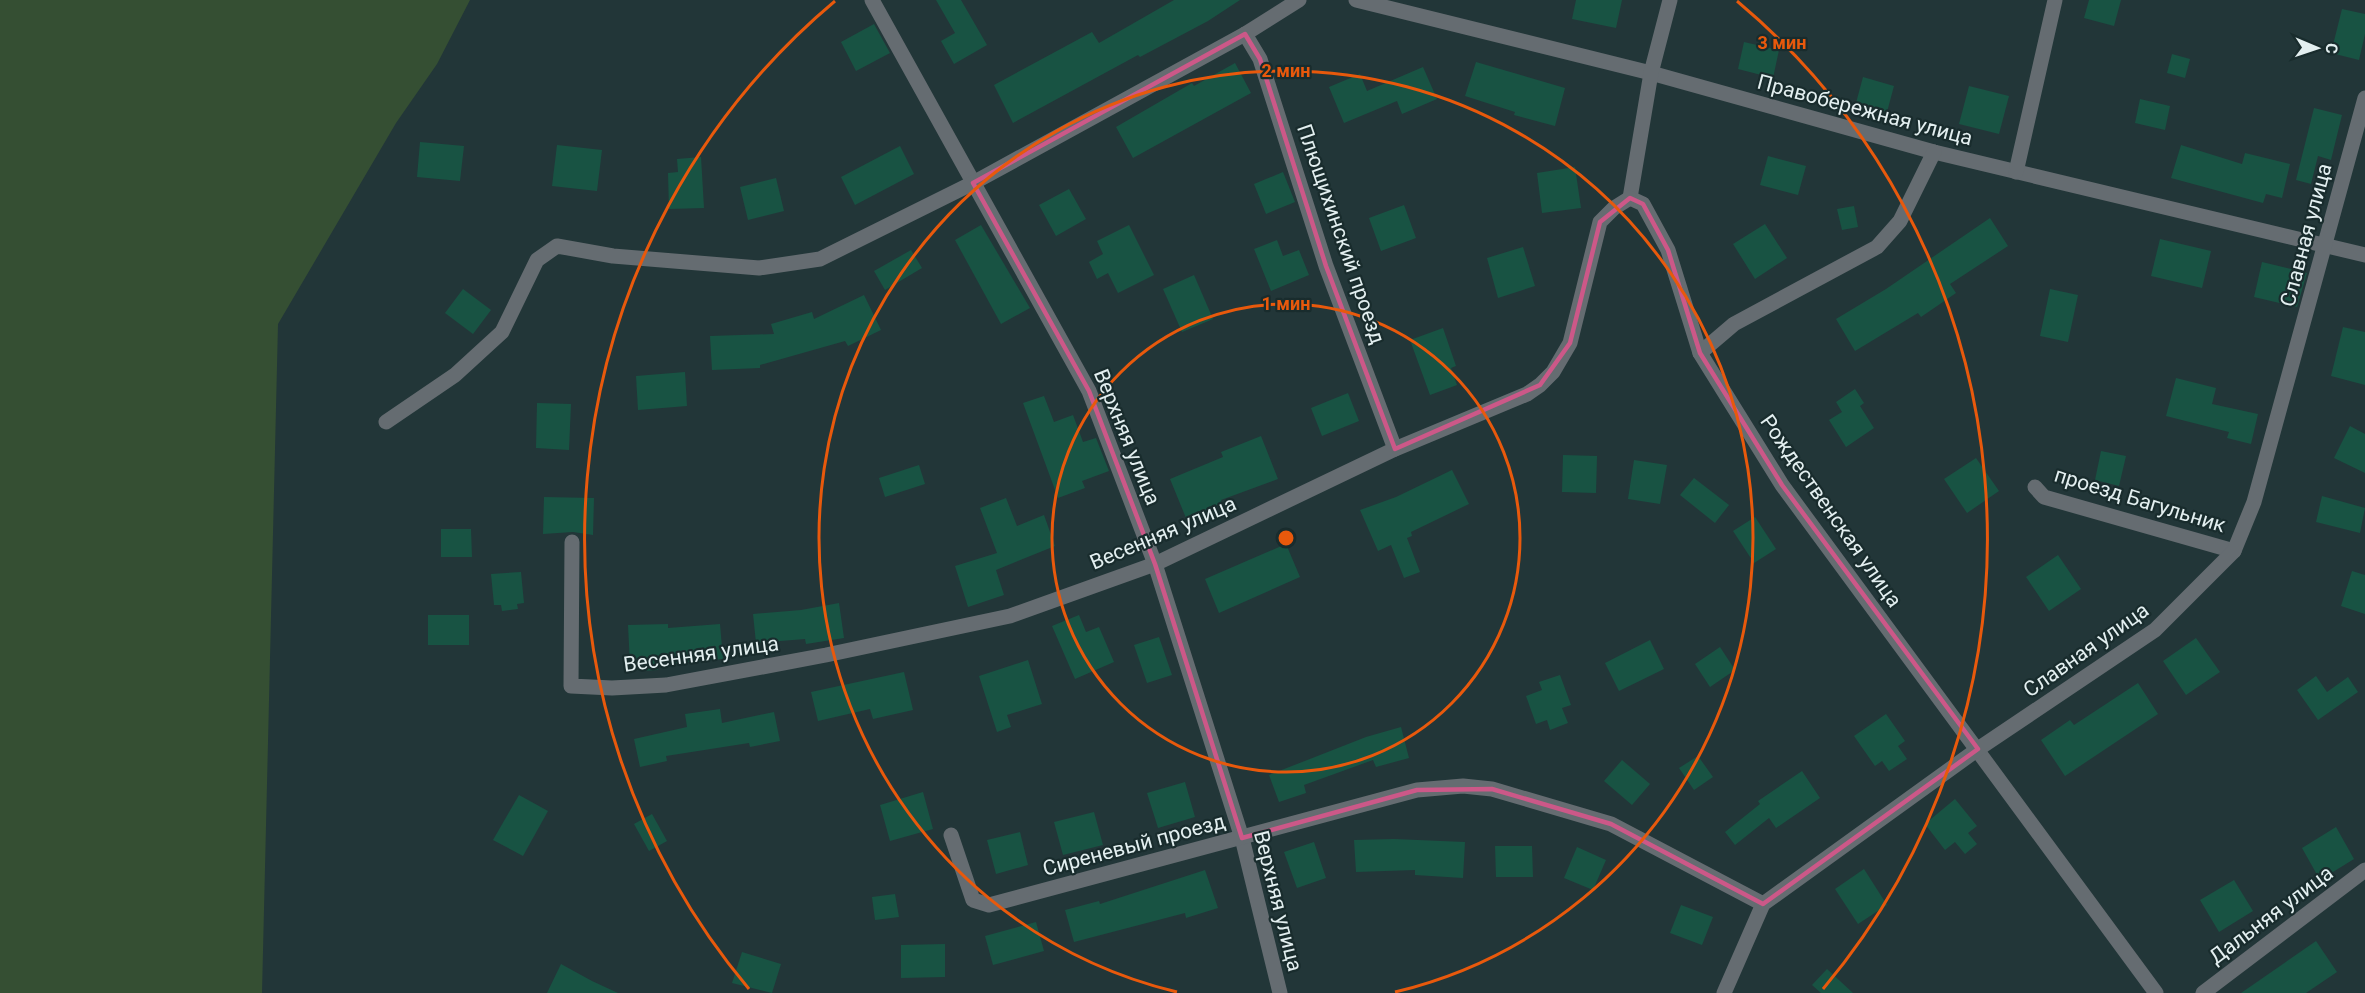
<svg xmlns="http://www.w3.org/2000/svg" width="2365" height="993" font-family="Roboto,sans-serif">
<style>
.green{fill:#354f33}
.building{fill:#185343}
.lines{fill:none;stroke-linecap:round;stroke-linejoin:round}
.street{stroke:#656c71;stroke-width:15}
.marked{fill:none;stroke:#cc5888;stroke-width:4.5;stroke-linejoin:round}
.ring{fill:none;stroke:#e8590c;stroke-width:3}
.labels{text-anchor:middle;stroke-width:4.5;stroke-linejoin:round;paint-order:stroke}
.street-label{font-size:21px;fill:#e3eff0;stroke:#192c2d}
.centre{fill:#e8590c;stroke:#192c2d;stroke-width:3}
.ring-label{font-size:18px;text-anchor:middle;font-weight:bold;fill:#e8590c;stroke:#192c2d;stroke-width:4.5;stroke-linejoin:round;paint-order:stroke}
</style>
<rect width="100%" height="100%" fill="#223638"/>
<path class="green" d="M0,0H470L437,64L396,123L278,324L262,993H0Z"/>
<g class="building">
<path d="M936,0H961L987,45L954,64L941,41L955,33Z"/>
<path d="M1174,0H1240L1208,21L1140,57L1138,55L1013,123L994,85L1092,32L1099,43Z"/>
<path d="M1576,0H1622L1616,28L1572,19Z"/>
<path d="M2089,0H2121L2114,26L2084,18Z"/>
<path d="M2342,9L2365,14V34L2359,60L2331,53Z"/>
<path d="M874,24L890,53L856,71L841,42Z"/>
<path d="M1744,42L1779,50L1773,78L1738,69Z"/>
<path d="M2172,54L2190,59L2185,78L2167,73Z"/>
<path d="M1476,62L1565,88L1555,126L1514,115L1515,112L1465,96Z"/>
<path d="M1235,63L1251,93L1133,158L1116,127L1192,83L1194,86Z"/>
<path d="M1423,67L1437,99L1402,114L1397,101L1344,123L1329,87L1360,74L1367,91Z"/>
<path d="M1863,77L1894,86L1887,112L1856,103Z"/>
<path d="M1969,86L2009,96L1999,134L1959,124Z"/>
<path d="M2140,99L2170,106L2165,130L2135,123Z"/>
<path d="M2314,108L2342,115L2331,160L2318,156L2311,184L2296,180Z"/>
<path d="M420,142L464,146L460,181L417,177Z"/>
<path d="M557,145L602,150L597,191L552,186Z"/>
<path d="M2181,145L2242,164L2245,153L2290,164L2282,198L2266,194L2263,203L2171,178Z"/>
<path d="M900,146L914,174L855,205L841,177Z"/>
<path d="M1768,156L1806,166L1798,195L1760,185Z"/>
<path d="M701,157L704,208L669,209L668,173L678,172L677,159Z"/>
<path d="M1575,167L1581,208L1542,213L1537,173Z"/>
<path d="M1283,172L1295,202L1266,214L1254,184Z"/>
<path d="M776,178L784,211L748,220L740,187Z"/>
<path d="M1069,189L1086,219L1056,236L1039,205Z"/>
<path d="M1404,205L1416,238L1381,251L1369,218Z"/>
<path d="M1854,206L1858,227L1842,230L1837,209Z"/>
<path d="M1990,218L2008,246L1950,284L1956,293L1921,317L1918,313L1855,351L1836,319L1886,289Z"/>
<path d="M1765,224L1787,258L1755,279L1733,244Z"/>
<path d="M981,225L1030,308L1001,324L955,240Z"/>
<path d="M1129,225L1154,275L1118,293L1108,273L1097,279L1089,262L1103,254L1097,241Z"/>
<path d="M2160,239L2211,251L2202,288L2151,276Z"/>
<path d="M1277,240L1283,256L1299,250L1309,275L1271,291L1254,249Z"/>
<path d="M1523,247L1535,286L1498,298L1487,258Z"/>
<path d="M911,250L922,268L885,290L874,271Z"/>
<path d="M2262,262L2307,273L2297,307L2254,297Z"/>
<path d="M1194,275L1213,319L1182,332L1163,289Z"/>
<path d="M463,289L491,310L473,334L445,313Z"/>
<path d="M2050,289L2078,295L2068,342L2040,336Z"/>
<path d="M864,295L881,330L848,346L845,341L760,365V368L712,370L710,336L774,334L771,324L812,312L814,319Z"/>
<path d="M2343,327L2365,332V385L2331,376Z"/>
<path d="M1443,328L1456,366L1451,368L1457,385L1430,395L1410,340Z"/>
<path d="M685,372L687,406L638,410L636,376Z"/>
<path d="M2176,378L2216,388L2212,404L2258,414L2251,444L2227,438L2229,432L2166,416Z"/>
<path d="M1855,389L1864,403L1860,406L1874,428L1846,447L1829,420L1842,412L1836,402Z"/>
<path d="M1348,393L1359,421L1322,436L1311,408Z"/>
<path d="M1044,396L1054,422L1073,415L1083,442L1096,438L1109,471L1082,481L1085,488L1058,498L1023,403Z"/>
<path d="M537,403L571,404L569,450L536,448Z"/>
<path d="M2350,426L2365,434V473L2334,458Z"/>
<path d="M1261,436L1278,479L1221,500L1222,503L1186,518L1170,479L1223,457L1221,452Z"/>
<path d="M2101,451L2126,456L2119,486L2095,480Z"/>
<path d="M1563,455L1597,456L1596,493L1562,492Z"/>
<path d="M1976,458L1999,491L1967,513L1944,479Z"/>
<path d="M1634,460L1667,465L1660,504L1628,499Z"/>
<path d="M919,465L925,484L885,497L879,478Z"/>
<path d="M1452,470L1469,504L1411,532L1412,536L1407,538L1420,572L1404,578L1391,545L1378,551L1360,510L1396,497Z"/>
<path d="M1694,478L1729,505L1715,523L1680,495Z"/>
<path d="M2322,496L2365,508L2360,533L2316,522Z"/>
<path d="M544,497L594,498L593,535L573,532L543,534Z"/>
<path d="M1006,498L1017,526L1044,515L1055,546L996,570L1004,595L968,607L955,566L997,553L980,508Z"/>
<path d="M1755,517L1776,549L1754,563L1733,531Z"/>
<path d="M441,529H471L472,557H441Z"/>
<path d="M1286,544L1300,577L1219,613L1205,579Z"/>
<path d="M2058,555L2081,589L2049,611L2026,577Z"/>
<path d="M2352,571L2365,575V614L2341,606Z"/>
<path d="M521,572L524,603L517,604L518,609L502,611L501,605H494L491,574Z"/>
<path d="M839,603L844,638L806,644L805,639L756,643L753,614L801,610Z"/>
<rect x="428" y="615" width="41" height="30"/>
<path d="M1079,615L1086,632L1099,627L1114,662L1075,679L1052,626Z"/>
<path d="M668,624V628L720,624L723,659L657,665L658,670L639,671L638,664L630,665L628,625Z"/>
<path d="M1159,637L1172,675L1147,683L1134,645Z"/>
<path d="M2196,638L2220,672L2186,695L2163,661Z"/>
<path d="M1650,640L1664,669L1619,691L1605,663Z"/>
<path d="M1720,647L1735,670L1710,687L1695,664Z"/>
<path d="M1028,660L1042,704L1007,715L1011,727L997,732L979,676Z"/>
<path d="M904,672L913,710L873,719L870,709L818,721L811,692Z"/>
<path d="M1560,675L1571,705L1562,708L1568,723L1550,730L1547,720L1536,724L1526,696L1542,690L1539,682Z"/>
<path d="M2316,676L2327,692L2348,677L2358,692L2318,720L2297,690Z"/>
<path d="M2138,683L2158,714L2065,776L2041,740L2070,720L2074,725Z"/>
<path d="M720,709L722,723L774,712L780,741L750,747L749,743L666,756L667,761L640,767L634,739L687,727L685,714Z"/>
<path d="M1886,714L1905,741L1898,746L1907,759L1889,771L1882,761L1875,766L1854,736Z"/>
<path d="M1401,727L1409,758L1376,767L1373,760L1304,785L1306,793L1279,802L1269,775L1366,737Z"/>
<path d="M1698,756L1713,777L1694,790L1679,768Z"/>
<path d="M1622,760L1650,784L1632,805L1604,781Z"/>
<path d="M1802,771L1820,798L1776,828L1769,818L1735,845L1725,832L1760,804L1758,801Z"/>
<path d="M1185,782L1195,817L1158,828L1147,793Z"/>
<path d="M923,792L933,829L890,841L880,805Z"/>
<path d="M519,795L548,811L523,856L493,840Z"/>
<path d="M1955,799L1977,826L1968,833L1977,844L1965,854L1955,842L1945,850L1925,824Z"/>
<path d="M1094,812L1103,845L1063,855L1054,822Z"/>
<path d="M652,814L667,841L649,851L634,824Z"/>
<path d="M2336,827L2354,859L2320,880L2302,848Z"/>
<path d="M1020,832L1028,865L996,874L987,840Z"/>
<path d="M1394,839L1465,842L1463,878L1415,875V870L1356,872L1354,840Z"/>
<path d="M1314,842L1326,878L1297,888L1284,852Z"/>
<path d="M1495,846H1532L1533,877H1496Z"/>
<path d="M1577,847L1606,860L1593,890L1564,878Z"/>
<path d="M1864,869L1887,905L1858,924L1835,889Z"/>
<path d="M1205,870L1218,908L1186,918L1185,913L1074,942L1065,910L1099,901L1100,904Z"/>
<path d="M2234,880L2253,911L2219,932L2200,900Z"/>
<path d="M895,894L899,917L875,920L872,897Z"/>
<path d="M1681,905L1713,917L1702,945L1670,933Z"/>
<path d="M1036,922L1044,951L993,965L985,936Z"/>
<path d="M2316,941L2337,972L2306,993H2241Z"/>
<path d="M945,944V977L901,978V945Z"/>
<path d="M742,952L781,964L772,993L732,983Z"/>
<path d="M561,964L592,981L618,993H547Z"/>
<path d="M1827,969L1853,993H1821L1812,985Z"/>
</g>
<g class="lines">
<g class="street">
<path d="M872,0L1089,391L1155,564L1242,838L1280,993"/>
<path d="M1356,0L1651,73L1934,152L2365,255"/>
<path d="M1670,0L1651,73L1630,198L1643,204L1668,250L1700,353L1782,485L2156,993"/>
<path d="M1245,34L1260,59L1326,266L1395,449"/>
<path d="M2016,172L2055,0"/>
<path d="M1700,353L1734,324L1877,247L1900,221L1934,152"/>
<path d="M386,422L455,375L502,332L537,260L557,246L613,256L759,268L820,259L973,183L1245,34L1299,0"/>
<path d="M2035,487L2044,497L2234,551"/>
<path d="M572,542L571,686L612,688L666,685L826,655L1010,616L1155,564L1395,449L1527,394L1540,385L1553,372L1570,343L1600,222L1614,208L1630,198"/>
<path d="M951,835L973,900L989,905L1417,790L1463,786L1492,789L1611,824L1763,904"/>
<path d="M1724,993L1763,904L1978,749L2155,630L2234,551L2254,502L2365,98"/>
<path d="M2203,993L2365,870"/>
</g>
</g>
<path class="marked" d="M1245,34L1260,59L1326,266L1395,449L1540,385L1570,343L1600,222L1630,198L1643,204L1668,250L1700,353L1782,485L1978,749L1763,904L1611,824L1492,789L1417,790L1242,838L1155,564L1089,391L973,183Z"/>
<g class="ring">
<circle cx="1286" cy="538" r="234"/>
<path d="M1177 992A467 467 0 1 1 1395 992"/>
<path d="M749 989A701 701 0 0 1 835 1M1737 1A701 701 0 0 1 1823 989"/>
</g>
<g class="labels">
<g class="street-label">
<text transform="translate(1865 110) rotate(15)" y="7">Правобережная улица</text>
<text transform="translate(1341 234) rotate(71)" y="7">Плющихинский проезд</text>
<text transform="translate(2306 235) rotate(-75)" y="7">Славная улица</text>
<text transform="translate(1127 437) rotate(68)" y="7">Верхняя улица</text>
<text transform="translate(2140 500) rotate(17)" y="7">проезд Багульник</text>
<text transform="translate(1831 511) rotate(55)" y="7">Рождественская улица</text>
<text transform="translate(1163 533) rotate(-23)" y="7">Весенняя улица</text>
<text transform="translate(2086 650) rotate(-35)" y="7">Славная улица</text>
<text transform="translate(701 654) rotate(-8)" y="7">Весенняя улица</text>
<text transform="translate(1134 845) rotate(-15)" y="7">Сиреневый проезд</text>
<text transform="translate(1278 901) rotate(76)" y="7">Верхняя улица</text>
<text transform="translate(2271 915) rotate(-37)" y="7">Дальняя улица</text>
</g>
</g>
<circle cx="1286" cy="538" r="9" class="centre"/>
<g class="ring-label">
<text x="1782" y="49">3 мин</text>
<text x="1286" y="77">2 мин</text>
<text x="1286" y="310">1 мин</text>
</g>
<g transform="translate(2317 48) rotate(92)" stroke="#192c2d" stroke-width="4.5" paint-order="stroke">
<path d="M0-4.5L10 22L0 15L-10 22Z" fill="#e3eff0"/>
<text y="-9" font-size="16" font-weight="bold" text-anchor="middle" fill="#e3eff0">С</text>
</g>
</svg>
